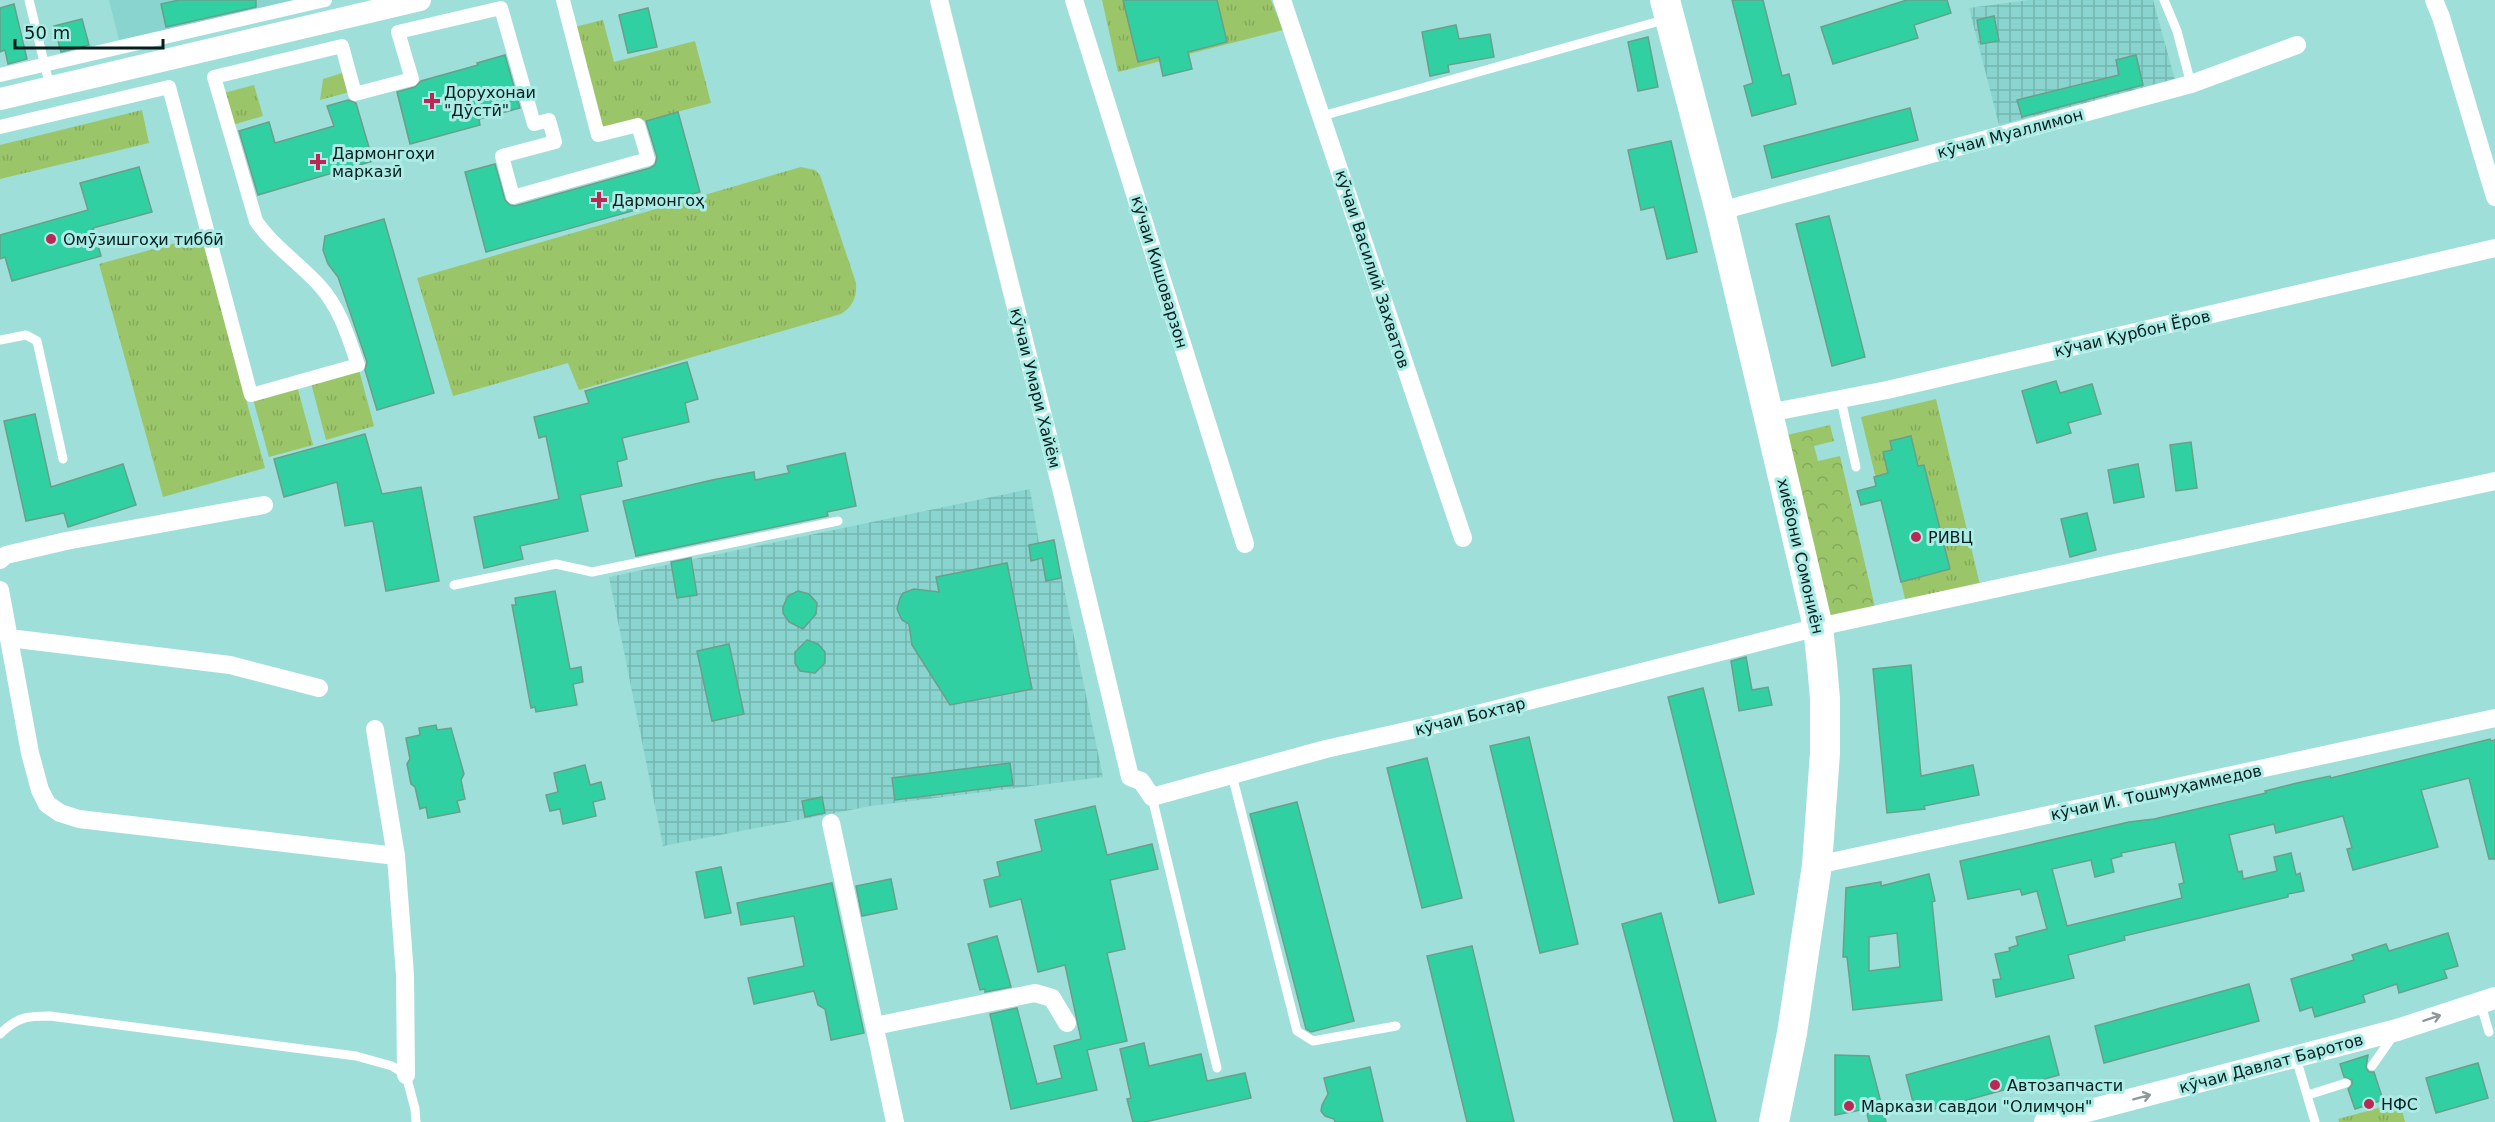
<svg xmlns="http://www.w3.org/2000/svg" width="2495" height="1122" font-family="'DejaVu Sans',sans-serif">
<style>
.built{fill:#89d4ce}
.industrial{fill:url(#industrial-grid)}
.grass{fill:url(#grass-tufts)}
.forest{fill:url(#forest-crowns)}
.building{fill:#30d0a3;stroke:#699f8b;stroke-width:1.5;fill-rule:evenodd}
.lines{fill:none;stroke-linecap:round;stroke-linejoin:round}
.service{stroke:#fff;stroke-width:9}
.pedestrian{stroke:#fff;stroke-width:14}
.minor{stroke:#fff;stroke-width:18}
.tertiary{stroke:#fff;stroke-width:22}
.trunk{stroke:#fff;stroke-width:30}
.oneway{stroke:#8e9a99}
.poi-dot{fill:#b92954;stroke:#acece6;stroke-width:2}
.labels{text-anchor:middle;stroke-width:6;stroke-linejoin:round;paint-order:stroke}
.poi-label{font-size:16px;fill:#041e1d;stroke:#acece6;text-anchor:start}
.street-label{font-size:16px;fill:#041e1d;stroke:#acece6}
</style>
<defs>
<pattern id="industrial-grid" width="8" height="8" patternUnits="userSpaceOnUse" patternTransform="scale(1.5)"><rect width="8" height="8" fill="#89d4ce"/><path d="M0 4h8M4 0v8" fill="none" stroke="#75b6b0"/></pattern>
<pattern id="grass-tufts" width="24" height="20" patternUnits="userSpaceOnUse" patternTransform="scale(1.5)"><rect width="24" height="20" fill="#9bc569"/><path d="M3 7l-1-3M5 7V3M7 7l1-3M15 17l-1-3M17 17v-4M19 17l1-3" fill="none" stroke="#84a95b"/></pattern>
<pattern id="forest-crowns" width="20" height="18" patternUnits="userSpaceOnUse" patternTransform="scale(1.5)"><rect width="20" height="18" fill="#9bc569"/><path d="M2 6a3 3 0 1 1 6 0M12 15a3 3 0 1 1 6 0" fill="none" stroke="#84a95b"/></pattern>
</defs>
<rect width="100%" height="100%" fill="#9fdfd9"/>
<path class="built" d="M109,0H297L119,40Z"/>
<g class="industrial">
<path d="M2029,0H2153L2175,80L1999,125L1969,8Z"/>
<path d="M1030,489L1039,543L1054,540L1103,777L871,806L663,846L609,577Z"/>
</g>
<g class="grass">
<path d="M1102,0H1271L1283,30L1118,72Z"/>
<path d="M603,20L614,62L695,41L711,103L597,133L570,28Z"/>
<path d="M345,72L350,92L320,100L323,79Z"/>
<path d="M254,85L263,116L229,126L220,94Z"/>
<path d="M142,110L149,143L0,179V145Z"/>
<path d="M801,167L815,170L820,175L856,283C857,297 853,306 841,314L579,390L568,363L453,396L417,278Z"/>
<path d="M201,236L265,468L163,497L99,264Z"/>
<path d="M359,370L374,426L326,440L311,383Z"/>
<path d="M297,386L313,445L269,457L253,399Z"/>
<path d="M1936,399L1980,585L1906,603L1861,417Z"/>
<path d="M2400,1102L2405,1122H2339L2338,1119Z"/>
</g>
<path class="forest" d="M1830,425L1834,441L1814,446L1818,461L1840,456L1875,607L1829,617L1787,435Z"/>
<g class="building">
<path d="M179,0H256V7L166,27L161,4Z"/>
<path d="M1123,0H1217L1227,42L1188,52L1192,69L1163,76L1159,57L1138,62Z"/>
<path d="M1732,0H1763L1782,76L1789,74L1796,104L1752,116L1744,86L1753,83Z"/>
<path d="M1907,0H1947L1951,13L1914,25L1918,38L1833,64L1821,27Z"/>
<path d="M14,4L27,59L8,64L5,50L0,52V8Z"/>
<path d="M648,8L657,47L628,53L619,15Z"/>
<path d="M1994,16L1999,41L1981,44L1977,20Z"/>
<path d="M82,19L89,45L61,52L54,26Z"/>
<path d="M1456,25L1459,39L1490,34L1494,57L1448,65L1449,72L1430,76L1422,32Z"/>
<path d="M1648,37L1658,87L1638,91L1628,42Z"/>
<path d="M505,55L520,108L479,119L480,125L410,144L397,92L415,87L421,81L478,65L477,63Z"/>
<path d="M2136,55L2143,85L2022,117L2017,100L2119,75L2116,60Z"/>
<path d="M348,100L356,103L373,161L258,195L239,131L269,122L275,143L334,126L327,106Z"/>
<path d="M1910,108L1918,140L1772,178L1764,146Z"/>
<path d="M678,112L700,192L486,252L465,172L495,164L505,200L510,205L515,206L650,168L655,165L657,157L646,121Z"/>
<path d="M1671,141L1697,252L1667,259L1654,207L1641,210L1628,150Z"/>
<path d="M139,167L152,212L93,228L101,256L12,281L5,257L0,259V235L88,210L80,183Z"/>
<path d="M1829,216L1865,357L1832,366L1796,224Z"/>
<path d="M384,219L434,393L377,410L365,370L367,362L338,277L328,264L323,250L325,236Z"/>
<path d="M687,362L698,399L685,403L689,422L622,438L627,459L617,462L622,486L580,495L588,531L520,546L523,559L484,568L474,517L559,499L546,436L539,438L534,417L589,403L585,391Z"/>
<path d="M2056,381L2060,393L2092,384L2101,414L2068,423L2071,433L2037,443L2022,391Z"/>
<path d="M35,414L51,487L123,464L136,505L68,527L64,513L26,521L4,421Z"/>
<path d="M365,434L382,494L421,487L439,581L386,591L373,521L345,526L337,482L284,497L274,459Z"/>
<path d="M1911,436L1918,466L1924,465L1950,569L1901,582L1881,500L1861,505L1857,491L1876,486L1874,477L1888,473L1883,452L1892,450L1890,441Z"/>
<path d="M2191,442L2197,488L2176,491L2170,445Z"/>
<path d="M845,453L856,506L827,512L828,516L636,556L623,501L712,480L754,472L755,480L789,473L787,466Z"/>
<path d="M2138,464L2144,497L2114,503L2108,470Z"/>
<path d="M2087,513L2096,550L2070,557L2061,519Z"/>
<path d="M1054,540L1061,578L1046,581L1042,558L1031,561L1029,545Z"/>
<path d="M691,558L697,595L677,598L671,562Z"/>
<path d="M1007,563L1032,689L950,705L912,645L909,624L902,620L897,609L900,598L903,593L914,589L939,592L936,577Z"/>
<path d="M555,591L570,669L581,667L583,682L573,684L577,705L536,712L535,707L531,708L512,605H516L515,598Z"/>
<path d="M798,591L809,594L817,603L816,614L803,629L789,622L783,613V607L788,596Z"/>
<path d="M807,640L818,644L825,652V663L815,673L800,671L795,663V652Z"/>
<path d="M729,644L744,714L712,721L697,651Z"/>
<path d="M1746,657L1752,690L1768,687L1772,705L1739,711L1731,661Z"/>
<path d="M1911,665L1921,776L1973,765L1979,795L1924,806L1925,809L1887,813L1873,669Z"/>
<path d="M1703,688L1754,894L1719,903L1668,697Z"/>
<path d="M436,725L437,730L451,728L464,774L461,780L465,799L457,801L460,812L428,818L426,807L420,809L415,787L411,784L407,764L410,759L406,738L420,735L419,728Z"/>
<path d="M1529,737L1578,944L1540,953L1490,746Z"/>
<path d="M2490,739L2491,741L2495,740V859H2489L2469,778L2421,790L2438,847L2353,870L2347,849L2352,848L2343,816L2276,833L2274,824L2229,835L2238,872L2242,871L2243,879L2277,871L2274,857L2291,853L2296,875L2300,873L2304,891L2288,894V897L2124,936L2125,940L2068,955L2074,978L1996,997L1993,980L2001,979L1995,954L2010,951L2009,948L2018,945L2016,937L2047,929L2037,891L2022,895L2020,889L1968,899L1960,861L2129,822L2154,819L2266,793L2265,791L2297,783L2330,776L2331,778ZM2175,842L2184,883L2179,884L2182,898L2067,926L2052,869L2091,860L2095,877L2114,872L2111,859L2122,856L2121,853Z"/>
<path d="M1427,758L1462,898L1422,908L1387,768Z"/>
<path d="M1010,763L1013,785L895,800L892,778Z"/>
<path d="M585,765L590,785L601,782L605,799L593,802L596,816L563,824L560,809L550,811L546,795L558,792L554,773Z"/>
<path d="M822,797L825,813L805,817L802,801Z"/>
<path d="M1297,802L1354,1021L1311,1032L1306,1029L1250,814Z"/>
<path d="M1095,806L1107,855L1152,844L1158,869L1110,880L1125,949L1107,953L1127,1041L1087,1050L1097,1090L1011,1109L990,1014L1017,1008L1037,1084L1062,1078L1054,1046L1081,1039L1065,965L1038,972L1021,899L990,907L984,880L1000,876L997,862L1042,851L1035,820Z"/>
<path d="M721,867L731,913L705,918L696,872Z"/>
<path d="M1929,874L1935,901L1932,902L1942,1000L1853,1010L1847,957H1843L1846,888L1881,882V886ZM1897,933L1900,967L1869,971V937Z"/>
<path d="M891,879L897,909L862,916L856,886Z"/>
<path d="M832,883L864,1033L831,1040L825,1009L818,1005L814,991L754,1004L748,978L804,966L794,916L741,925L737,903Z"/>
<path d="M1661,913L1716,1122H1674L1622,924Z"/>
<path d="M2448,933L2458,966L2444,970L2447,978L2399,993L2397,984L2363,995L2365,1002L2315,1017L2312,1007L2300,1011L2291,979L2354,960L2352,955L2386,944L2389,951Z"/>
<path d="M997,936L1011,987L985,992V989L980,990L968,944Z"/>
<path d="M1472,946L1514,1122H1467L1427,956Z"/>
<path d="M2249,984L2259,1021L2104,1063L2095,1026Z"/>
<path d="M2049,1036L2059,1075L1916,1114L1906,1075Z"/>
<path d="M1144,1043L1149,1066L1201,1054L1207,1081L1245,1073L1251,1098L1145,1122H1133L1127,1099L1131,1098L1120,1049Z"/>
<path d="M1835,1055L1869,1056L1886,1122H1869L1866,1109L1835,1115Z"/>
<path d="M2368,1055L2366,1068L2369,1072H2374L2383,1100L2355,1109L2348,1089L2352,1085V1080L2344,1077L2340,1064Z"/>
<path d="M2478,1063L2488,1098L2436,1113L2426,1078Z"/>
<path d="M1370,1067L1383,1122H1335L1334,1119L1325,1116L1321,1111L1322,1105L1328,1094L1324,1078Z"/>
</g>
<g class="lines">
<g class="service">
<path d="M29,0L50,87"/>
<path d="M2164,0L2177,31L2191,84"/>
<path d="M1322,116L1667,19"/>
<path d="M0,340L26,335L37,341L63,459"/>
<path d="M1841,400L1856,467"/>
<path d="M454,585L556,564L592,572L838,521"/>
<path d="M1232,775L1297,1031L1313,1041L1396,1026"/>
<path d="M1152,797L1217,1068"/>
<path d="M2480,1002L2489,1032"/>
<path d="M0,1034C17,1017 27,1016 50,1016L356,1056L392,1066L406,1075L415,1109L416,1122"/>
<path d="M2295,1055L2315,1122"/>
<path d="M2372,1066L2393,1036"/>
<path d="M2308,1095L2346,1083"/>
</g>
<g class="pedestrian">
<path d="M0,75L325,0"/>
<path d="M0,127L169,87L251,395L358,365C348,336 340,308 319,285C299,263 273,246 256,221L214,77L342,46L355,94L412,79L398,32L501,8L534,124L549,120L555,142L502,156L513,197L648,159L638,125L598,135L563,0"/>
</g>
<g class="minor">
<path d="M939,0L1062,492L1130,777L1141,781L1152,797L1326,749L1442,723L1818,627L2495,481"/>
<path d="M1074,0L1245,544"/>
<path d="M1282,0L1463,538"/>
<path d="M2434,0L2441,17L2495,197"/>
<path d="M1720,211L2191,84L2297,45"/>
<path d="M1768,413L1887,390L2495,248"/>
<path d="M0,560L6,555L66,541L264,505"/>
<path d="M0,590L30,753L40,790L47,804L60,813L79,819L396,856"/>
<path d="M9,638L230,665L319,688"/>
<path d="M375,729L396,856L405,975L406,1075"/>
<path d="M831,823L895,1122"/>
<path d="M1817,865L2495,718"/>
<path d="M875,1026L1035,993L1052,998L1067,1023"/>
</g>
<g class="tertiary">
<path d="M0,99L420,0"/>
<path d="M2045,1122L2397,1030L2495,998"/>
</g>
<path class="trunk" d="M1665,0L1720,211L1768,413L1818,627L1822,664L1825,699V753L1817,865L1792,1033L1774,1122"/>
</g>
<defs><path id="oneway-shaft" d="M-6 0H5M1.5-3L5.5 0L1.5 3" fill="none" stroke-width="1.6" stroke-linecap="round" stroke-linejoin="round" transform="scale(1.5)"/></defs>
<g class="oneway">
<use href="#oneway-shaft" transform="translate(2432 1018) rotate(-18)"/>
<use href="#oneway-shaft" transform="translate(2142 1097) rotate(-15)"/>
</g>
<g class="poi-dot">
<path d="M429 92h6v6h6v6h-6v6h-6v-6h-6v-6h6z"/>
<path d="M315 153h6v6h6v6h-6v6h-6v-6h-6v-6h6z"/>
<path d="M596 191h6v6h6v6h-6v6h-6v-6h-6v-6h6z"/>
<circle cx="51" cy="239" r="6"/>
<circle cx="1916" cy="537" r="6"/>
<circle cx="1995" cy="1085" r="6"/>
<circle cx="2369" cy="1104" r="6"/>
<circle cx="1849" cy="1106" r="6"/>
</g>
<g class="labels">
<g class="poi-label">
<text x="444" y="98">Дорухонаи<tspan x="444" dy="18">"Дӯстӣ"</tspan></text>
<text x="332" y="159">Дармонгоҳи<tspan x="332" dy="18">марказӣ</tspan></text>
<text x="612" y="206">Дармонгоҳ</text>
<text x="63" y="245">Омӯзишгоҳи тиббӣ</text>
<text x="1928" y="543">РИВЦ</text>
<text x="2007" y="1091">Автозапчасти</text>
<text x="2381" y="1110">НФС</text>
<text x="1861" y="1112">Маркази савдои "Олимҷон"</text>
</g>
<g class="street-label">
<text transform="translate(2010 133) rotate(-15)" y="6">кӯчаи Муаллимон</text>
<text transform="translate(1373 269) rotate(72)" y="6">кӯчаи Василий Захватов</text>
<text transform="translate(1160 272) rotate(73)" y="6">кӯчаи Кишоварзон</text>
<text transform="translate(2132 333) rotate(-13)" y="6">кӯчаи Қурбон Ёров</text>
<text transform="translate(1036 388) rotate(76)" y="6">кӯчаи Умари Хайём</text>
<text transform="translate(1801 556) rotate(77)" y="6">хиёбони Сомониён</text>
<text transform="translate(1470 716) rotate(-14)" y="6">кӯчаи Бохтар</text>
<text transform="translate(2156 792) rotate(-12)" y="6">кӯчаи И. Тошмуҳаммедов</text>
<text transform="translate(2271 1063) rotate(-15)" y="6">кӯчаи Давлат Баротов</text>
</g>
</g>
<path d="M15 39v9h148v-9" fill="none" stroke="#041e1d" stroke-width="3"/>
<text x="24" y="39" font-size="18" fill="#041e1d" stroke="#acece6" stroke-width="4.5" paint-order="stroke">50 m</text>
</svg>
